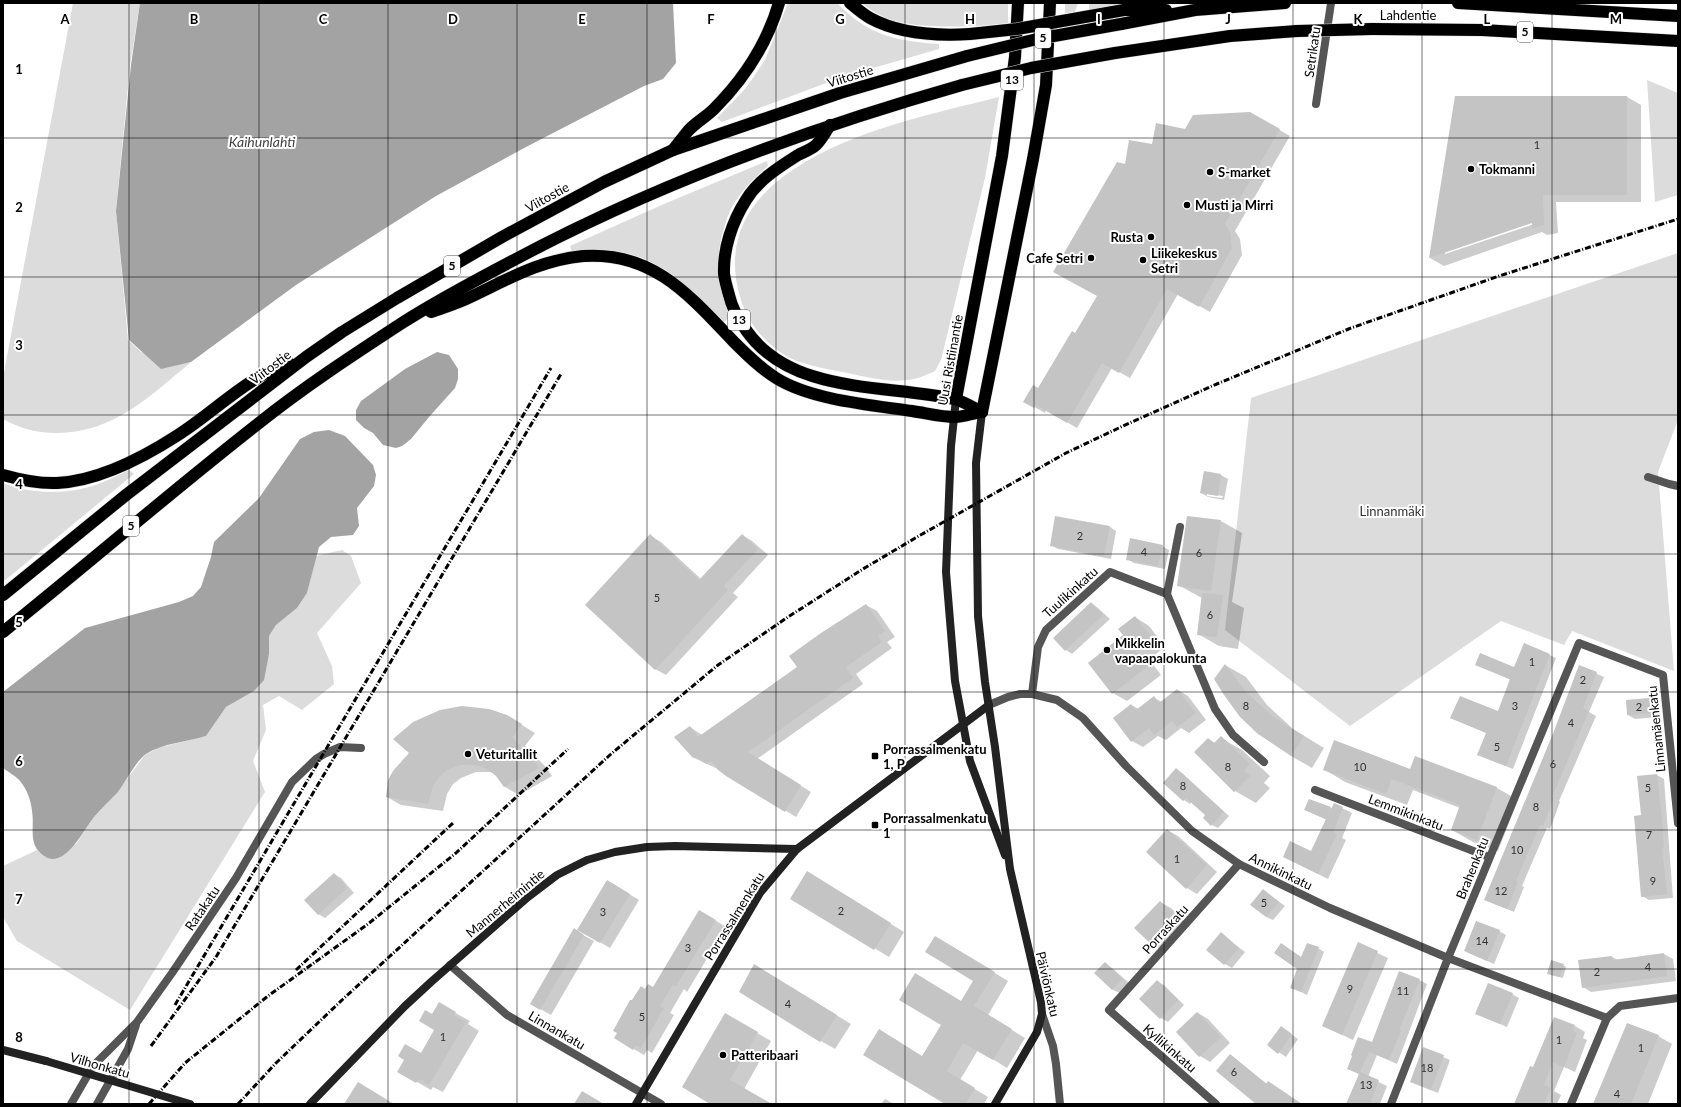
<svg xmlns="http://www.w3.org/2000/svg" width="1681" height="1107" font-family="Lato,sans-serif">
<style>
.green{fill:#dcdcdc}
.water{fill:#a3a3a3}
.shadow{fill:#0003;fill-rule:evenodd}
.building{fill:#c4c4c4}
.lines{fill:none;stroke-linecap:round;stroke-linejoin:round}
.highway-casing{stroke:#dbdbdb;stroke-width:13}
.street{stroke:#555;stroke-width:8}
.secondary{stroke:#222;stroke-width:8}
.highway{stroke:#000;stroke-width:12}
.rail{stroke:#000;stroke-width:3;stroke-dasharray:6 2 1 2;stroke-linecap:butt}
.highway-bridge-casing{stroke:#dbdbdb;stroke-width:13;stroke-linecap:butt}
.secondary-bridge{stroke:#222;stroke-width:8}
.highway-bridge{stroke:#000;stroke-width:12}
.grid{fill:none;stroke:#000;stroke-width:1;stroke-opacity:0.55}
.poi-dot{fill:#000;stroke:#fff;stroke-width:1.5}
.labels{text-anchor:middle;stroke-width:4;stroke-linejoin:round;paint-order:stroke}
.number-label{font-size:11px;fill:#313131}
.shield{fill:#fff;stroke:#4c4c4c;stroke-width:1}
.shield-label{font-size:12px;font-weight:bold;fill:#000}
.street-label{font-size:13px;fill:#000;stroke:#fff}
.poi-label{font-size:13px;font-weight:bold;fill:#000;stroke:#fff;text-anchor:start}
.park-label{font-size:13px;fill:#333;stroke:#fff}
.water-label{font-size:14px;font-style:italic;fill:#444;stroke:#fff}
.grid-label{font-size:13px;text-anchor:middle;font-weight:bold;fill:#000;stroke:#fff;stroke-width:4;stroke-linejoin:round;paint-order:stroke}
</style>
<rect width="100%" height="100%" fill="#fff"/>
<g class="green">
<path d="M73,3H140L130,66L116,210L128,340L141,352L190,363C150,396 112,434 55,433C37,433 19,428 3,419V378Z"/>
<path d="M788,3H837C868,35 895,41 939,44V49L845,76L722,122L717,118L746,88L765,60Z"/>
<path d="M862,3H1008V23C977,27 915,30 886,18C877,14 869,9 862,3Z"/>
<path d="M1065,3H1078L1075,12L1065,13Z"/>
<path d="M1089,3H1126L1089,10Z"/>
<path d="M1647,80L1678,93V195L1655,202Z"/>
<path d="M999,97L985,178L941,360C939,363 937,368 935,371C933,372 928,374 926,375C899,387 869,377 842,372C829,369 815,367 803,363C793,360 783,355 776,349C758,335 746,318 740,297C724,241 747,200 794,169C853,130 931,114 999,97Z"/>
<path d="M767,161L768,166C758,175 748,184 740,195C733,203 728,214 725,225C714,259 717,284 730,317L724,322C675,274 646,242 572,252L570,246L664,204Z"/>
<path d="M1678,253V420L1658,472L1674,671L1572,631L1564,645L1501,621L1350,726L1225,630L1251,398Z"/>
<path d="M129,470L134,474L3,582V483C31,494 66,495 95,485C107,481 118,475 129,470Z"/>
<path d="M342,550L351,556L361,583L317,633L332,666L334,684L302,710L279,696L263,705L266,730L253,761L265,792L130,1010L17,941L3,917V866L37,850L45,857L76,844L93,818L117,792L145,755L158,748L206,736L226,707L254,691L269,654V636L276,625L297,608L307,593L316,556Z"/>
</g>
<g class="water">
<path d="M140,3H673L676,63L663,79L644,86L526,147L436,196L296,285L191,362L161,369L129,340L116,211L131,65Z"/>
<path d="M437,352L449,355L458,369V379L455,388L429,417L411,439L402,446L396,448L383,445L373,433L364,428L356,420V410L361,401L405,369Z"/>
<path d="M329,430L345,436L373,465L376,475L374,486L357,508L359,526L353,535L331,537L319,547L307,593L297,608L276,625L269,636V654L264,680L254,691L226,707L206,736C187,742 163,743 146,754C135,762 126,782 117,793C109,801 101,809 94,817C84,829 65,870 44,856C27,845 35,827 32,811C31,801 27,789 20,781C16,776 8,772 3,768V692L85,628L179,602L193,596L201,587L211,557L214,542L259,498L300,439L314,432Z"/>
</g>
<g class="shadow">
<path d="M1627,97L1641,105V202H1556L1558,233L1547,235L1542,232L1444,266L1430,258ZM1536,221L1537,223L1445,254V252Z"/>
<path d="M1249,113L1290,136L1235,231L1240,239L1242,255L1210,312L1178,294L1130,378L1112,368L1077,428L1046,410L1045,413L1024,401L1039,390L1076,334L1098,296L1126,165L1153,145L1186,130Z"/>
<path d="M1221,475L1228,479L1224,500L1208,497L1201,493ZM1207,494L1223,496L1222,498L1207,496Z"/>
<path d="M1221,521L1242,533L1232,602L1244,608L1238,649L1219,646L1198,634L1202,598L1178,585Z"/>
<path d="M1110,527L1116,531L1111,559L1058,549L1051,545Z"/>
<path d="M742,535L752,541L768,555L733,593L738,597L666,675L655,669L651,536L661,542L701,579Z"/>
<path d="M1162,546L1169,550L1165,569L1134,563L1127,559Z"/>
<path d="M1092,604L1098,608L1110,619L1072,654L1066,650Z"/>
<path d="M866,605L877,611L895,637L887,642L892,648L856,674L863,684L757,759L811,792L796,817L718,769L694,758L690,727L702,735L799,667Z"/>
<path d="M1135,617L1149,626L1165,647L1149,659L1161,675L1127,701L1113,693L1125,635Z"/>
<path d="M1525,644L1556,658L1513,769L1485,758L1487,733L1451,718L1499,713L1511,680L1476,665L1515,668Z"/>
<path d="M1225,665L1246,677L1267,705L1293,729L1324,748L1312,768L1291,756Z"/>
<path d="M1579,666L1604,677L1589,712L1596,716L1559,801L1560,802L1550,829L1547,828L1522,886L1524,887L1514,912L1485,900L1555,731Z"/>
<path d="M1178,690L1188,696L1206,720L1189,733L1181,728L1166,740L1158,736L1143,747L1132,741L1114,718L1131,705L1139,709L1154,698L1162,702Z"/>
<path d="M1650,699L1656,703L1658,717L1635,719L1628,715Z"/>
<path d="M507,716L535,733L525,746L544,765L552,776L519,795L505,787L496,774L490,772H476L461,778L453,784L447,794L443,811L401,805L387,797Z"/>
<path d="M1221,738L1242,750L1270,776L1264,783L1270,788L1256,803L1235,791L1195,752L1208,739L1215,743Z"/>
<path d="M1415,757L1497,788L1518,800L1498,851L1473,842L1452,830L1460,808L1413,790L1407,805L1345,782L1324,769L1410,771Z"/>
<path d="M1176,769L1182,773L1229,816L1218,828L1212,825L1207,815L1192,801L1190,804L1184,800L1164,783Z"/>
<path d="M1657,775L1664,779L1673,898L1649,900L1642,896V816Z"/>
<path d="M1330,808H1342L1352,813L1342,838L1346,840L1328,879L1284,857L1312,852L1327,820L1305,810Z"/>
<path d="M1167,830L1178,836L1217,872L1197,894L1187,888Z"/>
<path d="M334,874L341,878L354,893L325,918L318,914Z"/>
<path d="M608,881L639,900L610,948L579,930Z"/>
<path d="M821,881L904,932L889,957L792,898Z"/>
<path d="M1263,890L1285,906L1273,920L1266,917Z"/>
<path d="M1160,902L1171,908L1189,926L1164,951L1154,945L1136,928Z"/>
<path d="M700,911L726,927L687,992L684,989L670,1013L674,1015L652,1053L647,1050L644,1055L615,1038L646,990L654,988Z"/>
<path d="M574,930L594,941L551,1015L531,1004Z"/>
<path d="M1499,931L1506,935L1494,964L1465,951Z"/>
<path d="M1221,934L1245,952L1232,968L1225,964Z"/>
<path d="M1281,944L1302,958L1318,948L1324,952L1307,995L1291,987L1298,969Z"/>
<path d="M1358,944L1388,958L1353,1040L1323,1026Z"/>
<path d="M949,945L1008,981L988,1015L1025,1038L1007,1068L978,1050L960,1080L988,1097L984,1104H947L922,1056L961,1002L974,981Z"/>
<path d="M1664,954L1673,959L1676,981L1591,992L1583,987L1612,957L1618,960Z"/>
<path d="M1105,964L1112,968L1129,983L1120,993L1113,990L1096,973Z"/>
<path d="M1563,965L1566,967L1563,978L1551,975Z"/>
<path d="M769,974L851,1024L835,1049L821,1041Z"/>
<path d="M1419,980L1427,984L1397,1064L1377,1055L1368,1077L1387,1086L1380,1104H1349L1359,1074L1348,1068L1372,1044Z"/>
<path d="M1157,982L1164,985L1184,1005L1168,1022L1161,1018L1140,999Z"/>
<path d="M1512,994L1519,998L1507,1027L1483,1017Z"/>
<path d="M439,1004L470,1021L468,1024L479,1031L443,1092L433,1087L431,1090L398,1071L421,1054L435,1030L433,1015Z"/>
<path d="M1198,1013L1208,1019L1230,1043L1210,1062L1200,1056Z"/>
<path d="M725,1014L771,1041L744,1089L770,1104H712Z"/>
<path d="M1575,1026L1585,1032L1583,1038L1587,1040L1575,1072L1564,1067L1554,1091L1561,1095L1557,1104H1515L1534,1069Z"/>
<path d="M1288,1032L1298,1039L1286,1057L1268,1045Z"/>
<path d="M1658,1036L1672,1044L1648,1104H1594Z"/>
<path d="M1424,1049L1450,1060L1438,1093L1418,1085Z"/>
<path d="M1231,1055L1267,1084L1301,1104H1257Z"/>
<path d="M885,1099L894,1104H881Z"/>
</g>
<g class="building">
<path d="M1455,96H1627V195H1543L1544,225L1532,228V223L1429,258Z"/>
<path d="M1250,112L1280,129L1225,224L1230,232L1232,248L1199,307L1167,289L1119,373L1102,363L1067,423L1036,405L1034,408L1023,402L1033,385L1038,388L1072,331L1075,333L1097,296L1053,272L1117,162L1125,164L1129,140L1152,144L1156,123L1185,129L1193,115Z"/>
<path d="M1204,471L1221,474L1218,496L1200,493Z"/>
<path d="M1055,516L1110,526L1104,556L1050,546Z"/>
<path d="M1187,516L1221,520L1211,591L1177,586Z"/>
<path d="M650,534L699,580L742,534L758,549L724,586L728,590L655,670L585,605Z"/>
<path d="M1130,538L1163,545L1158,566L1126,560Z"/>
<path d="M1202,593L1223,595L1217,637L1197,635Z"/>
<path d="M1091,602L1103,615L1065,651L1053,638Z"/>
<path d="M866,604L885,631L878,636L882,642L846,667L853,678L748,752L801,785L785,812L726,776L718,770L711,761L706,764L696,757L693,758L674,737L690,726L698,737L797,667L789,656L821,633Z"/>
<path d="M1135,616L1152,638L1136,651L1148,666L1112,694L1088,663L1123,635L1118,629Z"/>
<path d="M1524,643L1550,654L1506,766L1477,755L1486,733L1450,718L1460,696L1498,711L1510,679L1475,665L1480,653L1514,667Z"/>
<path d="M1225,664L1246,692L1272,716L1304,736L1291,756L1258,734L1240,717L1224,695L1214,679Z"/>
<path d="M1579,665L1597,672L1583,708L1589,711L1552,797L1554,798L1543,826L1540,825L1516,881L1518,882L1507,909L1484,900L1554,731Z"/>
<path d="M1177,689L1196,713L1177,727L1172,721L1154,735L1149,728L1131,742L1113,718L1131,704L1136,710L1154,696L1159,703Z"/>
<path d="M1650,698L1651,713L1627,715L1626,700Z"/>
<path d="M462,706L489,709L507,715L522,724L512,737L530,756L539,768L504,787L496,776L486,768L475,765H461L447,770L439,777L433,786L428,804L386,797L388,780L393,771L409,753L393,739L413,722L440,710Z"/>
<path d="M1221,736L1250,764L1244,770L1250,776L1234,792L1194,752L1208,738L1214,743Z"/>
<path d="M1334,740L1410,769L1415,756L1497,787L1477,840L1451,830L1460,805L1392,779L1386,794L1323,770Z"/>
<path d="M1176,768L1224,812L1211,826L1203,818L1205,815L1186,798L1183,801L1163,783Z"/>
<path d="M1657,774L1662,820L1664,848H1662L1667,894L1641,897L1634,816L1641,815L1637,776Z"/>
<path d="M1309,799L1331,807L1327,817L1334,803L1343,807L1333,832L1337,834L1318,874L1283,857L1290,841L1311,851L1326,819L1304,810Z"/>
<path d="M1167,829L1207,865L1186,889L1146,852Z"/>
<path d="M807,871L891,923L874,950L790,899Z"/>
<path d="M334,873L347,888L318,915L304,900Z"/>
<path d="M607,880L630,894L600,943L577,930Z"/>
<path d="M1263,889L1279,902L1266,917L1250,905Z"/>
<path d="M1160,901L1179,919L1153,946L1134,928Z"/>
<path d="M699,910L716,920L676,986L673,984L660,1006L664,1008L641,1048L636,1045L633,1050L614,1038L617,1033L613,1031L630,1000H632L641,986L645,989L648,984L653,987Z"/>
<path d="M1476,921L1500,930L1487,961L1464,951Z"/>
<path d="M574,928L584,935L540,1010L530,1004Z"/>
<path d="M1221,932L1239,948L1224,965L1206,950Z"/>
<path d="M935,936L995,972L974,1006L1012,1029L993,1060L963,1043L947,1071L975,1088L965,1104H945L863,1055L879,1029L922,1056L941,1025L899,1000L915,973L961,1001L973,981L925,952Z"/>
<path d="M1358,942L1378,951L1342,1035L1322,1026Z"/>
<path d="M1281,943L1301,957L1307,943L1319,947L1301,992L1290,988L1297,969L1274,953Z"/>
<path d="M1664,953L1667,976L1582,988L1578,960L1612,956L1613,960Z"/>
<path d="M1551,960L1564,964L1560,977L1547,974Z"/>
<path d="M1105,962L1123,979L1112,990L1094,973Z"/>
<path d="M754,964L837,1015L820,1042L739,992Z"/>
<path d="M1399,971L1420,979L1399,1030H1401L1389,1060L1369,1052L1360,1072L1379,1080L1370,1104H1346L1359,1074L1347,1069L1352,1056L1351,1055L1358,1037L1372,1042Z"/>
<path d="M1157,980L1178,1000L1160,1019L1139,999Z"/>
<path d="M1488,983L1513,993L1500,1024L1475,1014Z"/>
<path d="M439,1002L456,1012L454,1015L466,1022L429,1085L419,1079L416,1083L397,1072L404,1060L398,1056L405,1044L421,1053L434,1030L419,1021L425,1010L432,1014Z"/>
<path d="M1197,1012L1221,1037L1199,1057L1176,1032Z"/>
<path d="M725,1013L758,1032L730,1080L772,1104H710L682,1087Z"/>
<path d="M1554,1017L1575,1025L1573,1031L1577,1033L1564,1067L1553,1062L1544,1085L1551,1088L1544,1104H1514L1530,1066L1533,1067Z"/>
<path d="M1627,1023L1659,1035L1631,1104H1593Z"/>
<path d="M1281,1026L1292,1034L1278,1054L1267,1045Z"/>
<path d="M1423,1047L1444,1055L1431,1090L1410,1082Z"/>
<path d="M1230,1054L1266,1084L1268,1081L1302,1104H1256L1216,1071Z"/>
<path d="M358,1082L394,1104H344Z"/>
<path d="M582,1091L604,1104H574Z"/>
</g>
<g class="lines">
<g class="highway-casing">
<g id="highway">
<path d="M850,3C856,8 863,14 870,18C899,34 937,36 970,34"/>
<path d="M1458,3L1678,16"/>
<path d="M1124,10H1166"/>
<path d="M1121,24L1195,10L1285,3"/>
<path d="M1372,29L1482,30L1678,41"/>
<path d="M1115,53L1230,36L1297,31"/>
<path d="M830,125C826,131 822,139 816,145C812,149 804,152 798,155C779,167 757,181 746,200C732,222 723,249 724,274C725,281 727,288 729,295C732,308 738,319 746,330C791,395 886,384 954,399C964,401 973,408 982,412"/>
<path d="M673,150C678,144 683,137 688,131C695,123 706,117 714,109C744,79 767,44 779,3"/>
<path d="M431,312C443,308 455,304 466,299C505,281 539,260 583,256C653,251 690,296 734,342C747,355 760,368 776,378C811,400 871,405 912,411C926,413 941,417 955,417C963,417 973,413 982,412"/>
<path d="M956,399L1002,156L1015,57L1018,3"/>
<path d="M982,412L1033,159L1046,85L1050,3"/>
<path d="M3,475C21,480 38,484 57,483C98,481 144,457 178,435C205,418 229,395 257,378C266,372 279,368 290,364"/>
<path d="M3,595L126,495L306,357L342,332L397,298L502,237L604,182L673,150L840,93L967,56"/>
<path d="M3,632C89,563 172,491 259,423C304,387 353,355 402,323C438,300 476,280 514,260C656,184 807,129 962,85"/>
</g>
</g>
<g class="street">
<path d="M1316,104L1331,3"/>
<path d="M1648,477L1669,484L1678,486"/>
<path d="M1167,594L1180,527"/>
<path d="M1032,694L1038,647L1046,630L1110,572L1167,594L1215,709L1233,735L1264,762"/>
<path d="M989,705L1008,697L1020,694H1032L1057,700L1083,718L1126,766L1192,831L1239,864L1330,908L1448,958L1607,1018"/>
<path d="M1315,790L1489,857"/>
<path d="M450,965L507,1015L661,1104"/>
<path d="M1042,1014L1053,1046L1056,1064L1060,1104"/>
<path d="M71,1104L93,1066L137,1022L172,973L236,878L292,782L316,759L324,754L340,747L361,748"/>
<path d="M97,1104L128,1049L136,1025"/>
<path d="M1216,1104L1109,1010L1239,864"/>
<path d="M1391,1104L1448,958L1579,643L1663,675L1678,823"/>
<path d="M1571,1104L1607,1018L1620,1006L1678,998"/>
</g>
<g class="secondary">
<path d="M956,399L951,446L946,572L955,681L970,761L1005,855"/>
<path d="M982,412L976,463L978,616L985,682L995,747L1010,869L1041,1002L1042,1014L1037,1032L995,1104"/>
<path d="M3,1050L46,1061"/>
<path d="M310,1104L405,1006L431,982L528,897L557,875L587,860L615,852L647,847L675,846L797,849"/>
<path d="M636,1104L760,893L797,849L989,705"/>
</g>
<use href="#highway" class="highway"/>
<g class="rail">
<path d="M296,970L453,823"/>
<path d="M175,1005L551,368"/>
<path d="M151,1046L216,957L561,374"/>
<path d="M149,1104L185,1063L268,996L368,924L456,853L568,749"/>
<path d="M238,1104L276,1063L342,1000L611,754L718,665L788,617L863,569L917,537L1066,453L1123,426L1212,386L1351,328L1499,276L1678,219"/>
</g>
<g class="highway-bridge-casing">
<g id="highway-bridge">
<path d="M1297,31L1372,29"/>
<path d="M970,34L1017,29L1124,10"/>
<path d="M967,56L1037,39L1121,24"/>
<path d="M962,85L1031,68L1115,53"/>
</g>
</g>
<path class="secondary-bridge" d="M46,1061L190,1104"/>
<use href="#highway-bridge" class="highway-bridge"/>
</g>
<path class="grid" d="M129,3V1104M259,3V1104M388,3V1104M517,3V1104M647,3V1104M776,3V1104M905,3V1104M1034,3V1104M1164,3V1104M1293,3V1104M1422,3V1104M1552,3V1104M3,138H1678M3,277H1678M3,415H1678M3,554H1678M3,692H1678M3,830H1678M3,969H1678"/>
<g class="poi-dot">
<circle cx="1471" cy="169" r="4"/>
<circle cx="1210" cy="172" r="4"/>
<circle cx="1187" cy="205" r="4"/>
<circle cx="1151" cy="237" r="4"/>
<circle cx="1091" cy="258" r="4"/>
<circle cx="1143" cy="260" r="4"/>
<circle cx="1107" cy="650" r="4"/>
<circle cx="468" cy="754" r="4"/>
<rect x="871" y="752" width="8" height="8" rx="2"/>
<rect x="871" y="821" width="8" height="8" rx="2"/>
<circle cx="723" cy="1055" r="4"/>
</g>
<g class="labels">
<g class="number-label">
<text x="1537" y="149">1</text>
<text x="1080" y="540">2</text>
<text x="1144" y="556">4</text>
<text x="1199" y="557">6</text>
<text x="657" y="602">5</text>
<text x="1210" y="619">6</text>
<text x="1532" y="666">1</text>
<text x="1583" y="684">2</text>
<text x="1246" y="710">8</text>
<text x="1515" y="710">3</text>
<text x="1639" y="711">2</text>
<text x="1571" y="727">4</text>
<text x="1497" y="751">5</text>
<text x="1553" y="768">6</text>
<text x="1228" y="771">8</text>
<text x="1360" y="771">10</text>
<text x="1183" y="790">8</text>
<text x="1648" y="792">5</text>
<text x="1536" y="811">8</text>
<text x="1649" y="839">7</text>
<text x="1517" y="854">10</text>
<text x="1177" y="863">1</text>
<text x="1653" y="885">9</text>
<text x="1501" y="895">12</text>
<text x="1264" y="907">5</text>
<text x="841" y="915">2</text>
<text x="603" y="916">3</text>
<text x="1482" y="945">14</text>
<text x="688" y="952">3</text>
<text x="1648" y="971">4</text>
<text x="1597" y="976">2</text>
<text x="1350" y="993">9</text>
<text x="1403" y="995">11</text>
<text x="788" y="1008">4</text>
<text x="642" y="1021">5</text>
<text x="443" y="1041">1</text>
<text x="1559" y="1044">1</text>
<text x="1641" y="1052">1</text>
<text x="1427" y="1072">18</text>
<text x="1234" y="1076">6</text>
<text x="1366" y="1089">13</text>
<text x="1617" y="1098">4</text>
</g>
<g class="shield">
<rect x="1517" y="22" width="16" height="20" rx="3"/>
<rect x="1035" y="28" width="16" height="20" rx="3"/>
<rect x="1001" y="70" width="22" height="20" rx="3"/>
<rect x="444" y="256" width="16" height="20" rx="3"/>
<rect x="728" y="310" width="22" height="20" rx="3"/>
<rect x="123" y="516" width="16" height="20" rx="3"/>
</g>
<g class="shield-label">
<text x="1525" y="36">5</text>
<text x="1043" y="42">5</text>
<text x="1012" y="84">13</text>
<text x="452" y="270">5</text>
<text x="739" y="324">13</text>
<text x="131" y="530">5</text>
</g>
<g class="street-label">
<text x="1408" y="20">Lahdentie</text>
<text transform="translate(1312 52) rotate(-82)" y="5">Setrikatu</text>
<text transform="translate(850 76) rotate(-17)" y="5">Viitostie</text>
<text transform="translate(547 197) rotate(-29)" y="5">Viitostie</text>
<text transform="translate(950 360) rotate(-80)" y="5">Uusi Ristiinantie</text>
<text transform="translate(270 367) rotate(-37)" y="5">Viitostie</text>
<text transform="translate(1070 592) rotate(-42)" y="5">Tuulikinkatu</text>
<text transform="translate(1656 729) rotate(-96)" y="5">Linnamäenkatu</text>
<text transform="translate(1406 812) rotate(21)" y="5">Lemmikinkatu</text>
<text transform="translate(1472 868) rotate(-68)" y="5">Brahenkatu</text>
<text transform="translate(1281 871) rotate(26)" y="5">Annikinkatu</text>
<text transform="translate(505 903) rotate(-40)" y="5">Mannerheimintie</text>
<text transform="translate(202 908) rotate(-56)" y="5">Ratakatu</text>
<text transform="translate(734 916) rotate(-58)" y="5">Porrassalmenkatu</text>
<text transform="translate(1165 929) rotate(-48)" y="5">Porraskatu</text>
<text transform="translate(1048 984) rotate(77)" y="5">Päiviönkatu</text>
<text transform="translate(557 1030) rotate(30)" y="5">Linnankatu</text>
<text transform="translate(1170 1048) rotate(41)" y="5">Kyllikinkatu</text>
<text transform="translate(100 1065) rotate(16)" y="5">Vilhonkatu</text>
</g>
<g class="poi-label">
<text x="1479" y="174">Tokmanni</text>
<text x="1218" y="177">S-market</text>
<text x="1195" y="210">Musti ja Mirri</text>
<text x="1143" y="242" text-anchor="end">Rusta</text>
<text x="1151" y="258">Liikekeskus<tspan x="1151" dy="15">Setri</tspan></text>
<text x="1083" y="263" text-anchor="end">Cafe Setri</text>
<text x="1115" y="648">Mikkelin<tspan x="1115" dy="15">vapaapalokunta</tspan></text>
<text x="883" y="754">Porrassalmenkatu<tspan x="883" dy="15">1, P</tspan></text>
<text x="476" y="759">Veturitallit</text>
<text x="883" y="823">Porrassalmenkatu<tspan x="883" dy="15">1</tspan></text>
<text x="731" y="1060">Patteribaari</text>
</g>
<g class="park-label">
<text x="1392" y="516">Linnanmäki</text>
</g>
<g class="water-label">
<text x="262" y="147">Kaihunlahti</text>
</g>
</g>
<g class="grid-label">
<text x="65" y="24">A</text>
<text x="194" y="24">B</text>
<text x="323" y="24">C</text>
<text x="453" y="24">D</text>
<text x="582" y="24">E</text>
<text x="711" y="24">F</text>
<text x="840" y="24">G</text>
<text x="970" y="24">H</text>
<text x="1099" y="24">I</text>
<text x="1228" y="24">J</text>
<text x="1358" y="24">K</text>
<text x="1487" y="24">L</text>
<text x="1616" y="24">M</text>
<text x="19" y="74">1</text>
<text x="19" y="212">2</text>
<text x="19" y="350">3</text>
<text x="19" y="489">4</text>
<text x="19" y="627">5</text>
<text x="19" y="766">6</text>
<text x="19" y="904">7</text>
<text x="19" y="1042">8</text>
</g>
<rect width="1681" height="1107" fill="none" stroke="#000000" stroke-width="8"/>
</svg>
